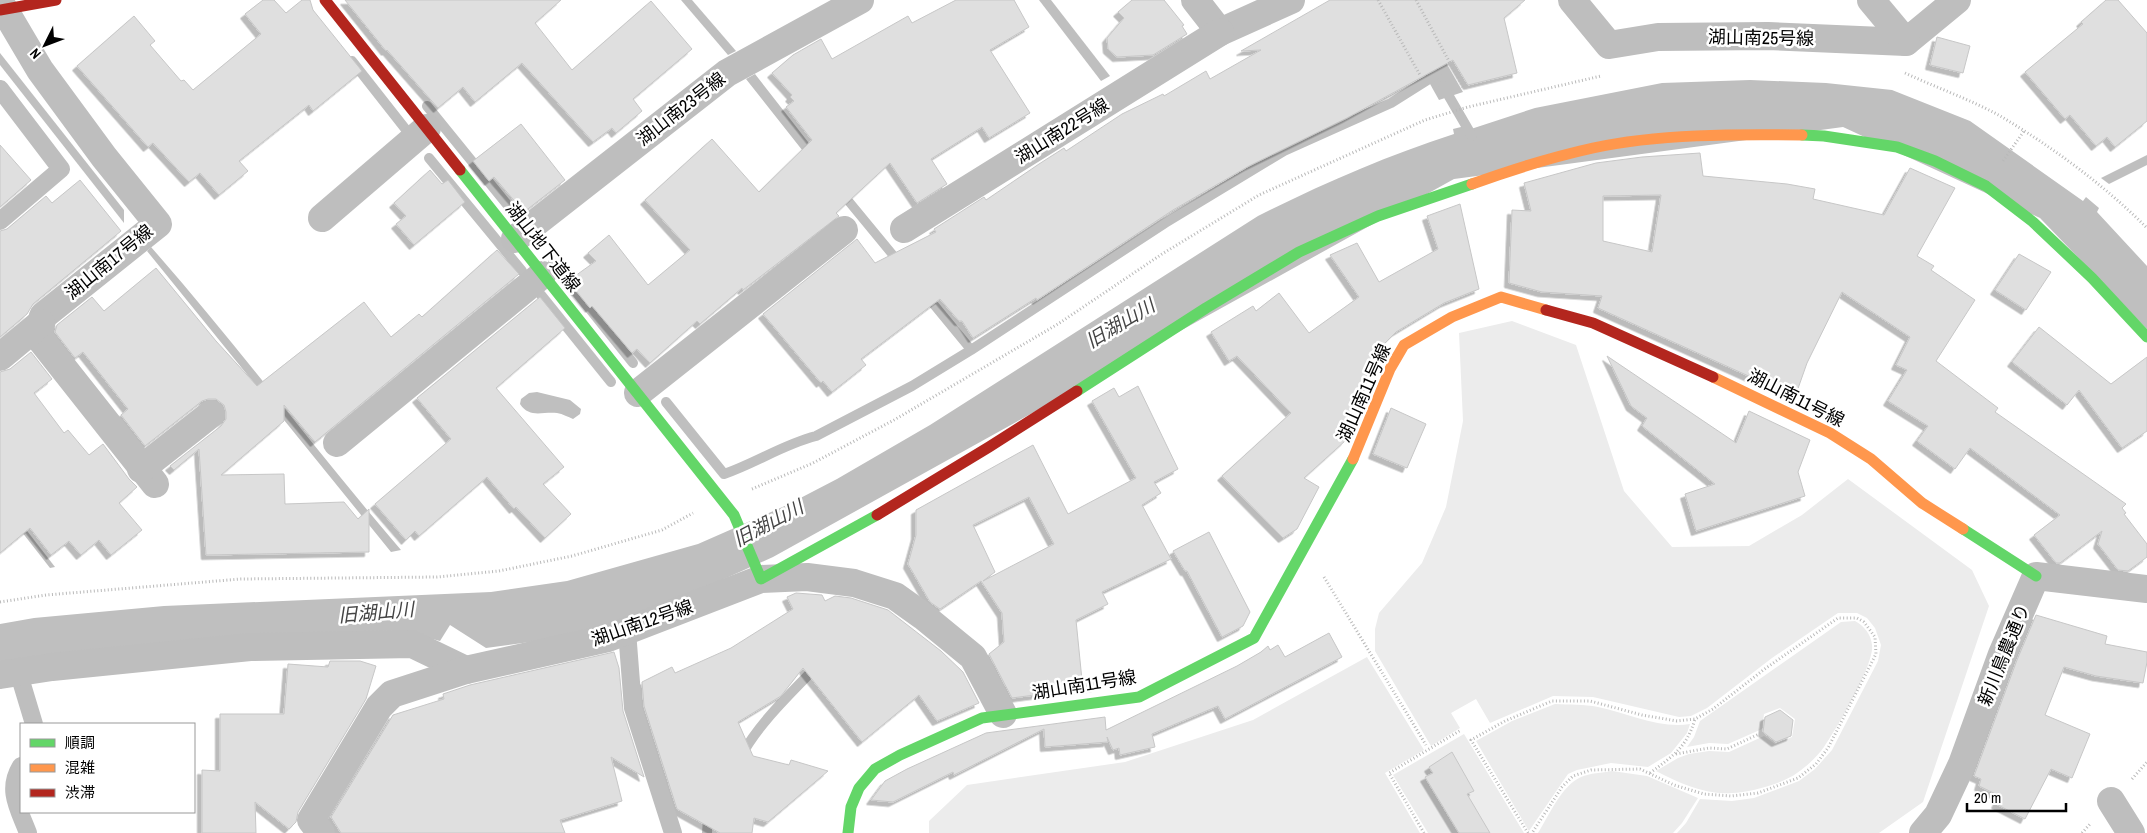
<svg xmlns="http://www.w3.org/2000/svg" width="2147" height="833" font-family="'Archivo Narrow','Noto Sans JP',sans-serif">
<style>
.green{fill:#ececec}
.water{fill:#bfbfbf}
.lines{fill:none;stroke-linecap:round;stroke-linejoin:round}
.stream{stroke:#bfbfbf;stroke-width:10}
.building{fill:#dfdfdf;stroke:#c7c7c7;fill-rule:evenodd;filter:url(#shadow)}
.path{stroke:#b9b9b9;stroke-width:3;stroke-dasharray:1 2.5;stroke-linecap:butt}
.lane{stroke:#bebebe;stroke-width:18}
.street{stroke:#bebebe;stroke-width:28}
.fast{stroke:#63d668;stroke-width:11}
.slow{stroke:#ff974d;stroke-width:11}
.jam{stroke:#b3261e;stroke-width:11}
.labels{text-anchor:middle;stroke-width:5;stroke-linejoin:round;paint-order:stroke}
.street-label{font-size:18px;fill:#000;stroke:#fff}
.water-label{font-size:19px;font-style:italic;fill:#444;stroke:#fff}
</style>
<defs>
<filter id="shadow"><feDropShadow dx="-4.5" dy="4.5" stdDeviation="0" flood-color="#0004"/></filter>
</defs>
<rect width="100%" height="100%" fill="#fff"/>
<g class="green">
<path d="M1512,321L1576,345L1624,491L1672,547L1749,546L1802,515L1848,479L1972,570L1989,606L1923,802L1879,833H1677L1686,823L1700,799L1732,801L1754,798L1799,781L1815,769L1832,750L1878,661L1881,645L1875,628L1867,618L1857,613H1838L1772,658L1707,708L1691,716L1679,717L1593,697L1553,696L1490,723L1476,699L1451,713L1460,728L1431,746L1375,651V629L1379,613L1422,563L1446,507L1463,421L1459,333Z"/>
<path d="M1855,621C1864,626 1871,634 1872,645C1875,663 1836,730 1824,747C1817,757 1807,766 1797,773C1782,784 1750,792 1732,793C1704,795 1680,783 1656,771L1678,758L1689,754L1709,751L1729,752L1764,736L1775,744L1792,737L1795,719L1780,708L1764,714L1762,729L1728,744L1709,743L1687,747L1694,737L1700,721L1841,622Z"/>
<path d="M1367,657L1424,750L1385,773L1420,833H929V821L967,785L1125,762L1253,720Z"/>
<path d="M1555,704C1569,705 1584,704 1598,707C1627,713 1660,729 1690,724L1687,733L1671,753L1648,767L1611,763L1577,770L1568,774L1529,831L1476,741L1512,721Z"/>
<path d="M1464,734L1524,833H1428L1393,775Z"/>
<path d="M1612,771L1647,776L1698,798L1682,823L1673,833H1538C1549,816 1561,786 1581,777C1590,773 1602,773 1612,771Z"/>
</g>
<g class="water">
<path d="M681,0H692L736,51L728,55Z"/>
<path d="M1039,0H1051L1110,76L1101,81Z"/>
<path d="M1383,0H1410L1463,92L1439,100Z"/>
<path d="M0,53L124,210V223L0,65Z"/>
<path d="M755,74L847,192L974,346L966,351L840,198L746,79Z"/>
<path d="M1750,80L1826,83L1892,90L1970,121L2083,201L2086,197L2099,208L2097,212L2147,266V329L2040,218L1843,127L1454,179L773,557L642,616L537,641L486,648L450,625L440,641L425,637L0,667V624L34,618L164,606L491,592L567,581L698,544L787,505L837,479L930,425L1258,216C1322,184 1386,156 1454,134L1453,129L1469,125L1471,129L1535,108L1662,83Z"/>
<path d="M2147,155V165L2109,184L2101,178Z"/>
<path d="M151,247C238,346 316,451 401,550L391,552L147,251Z"/>
<path d="M537,392L570,400L581,409L580,414L573,419C568,417 563,414 557,413C543,411 530,419 520,404L521,399L529,393Z"/>
<path d="M0,496L55,567L50,568L0,504Z"/>
</g>
<g class="lines">
<g class="stream">
<path d="M352,61L407,131"/>
<path d="M1443,86L1472,136"/>
<path d="M427,106L514,213"/>
<path d="M429,158L522,271"/>
<path d="M553,263L633,363"/>
<path d="M541,295L611,382"/>
<path d="M666,402L724,474C756,463 784,444 816,436L912,386L971,350L1165,223L1284,151L1391,103L1437,74"/>
<path d="M741,756C760,722 790,694 817,666"/>
<path d="M707,833L708,819L711,813"/>
</g>
</g>
<g class="building">
<path d="M263,0H274L286,13L302,0H310L313,10L362,71L313,111L309,105L239,161L248,171L219,195L200,173L189,182L153,143L148,147L77,66L134,16L155,41L150,45L181,81L184,80L193,90L261,34L245,14Z"/>
<path d="M345,0H561L535,23L572,70L651,1L692,49L633,99L642,111L616,133L612,128L593,142L522,63L475,102L463,87L438,108L387,50L386,51Z"/>
<path d="M956,0H1014L1029,27L990,50L1030,113L989,138L982,127L931,159L947,184L917,203L890,163L836,213L839,216L743,290L742,288L700,324L697,321L650,363L637,349L632,353L592,306L590,308L568,281L596,261L588,253L609,235L648,285L690,250L645,200L712,139L759,192L812,140L786,107L794,101L790,97L792,95L772,73L793,55L821,39L832,59L908,16L912,23Z"/>
<path d="M1132,0H1164L1184,25L1182,26L1187,34L1153,55L1117,57L1108,49L1107,38L1124,18L1118,12Z"/>
<path d="M1330,0H1525L1504,18L1517,73L1468,85L1453,60L1347,118L1249,166L1173,210L1037,300L1036,298L973,338L962,321H959L940,299L861,359L866,365L832,392L823,381L821,383L763,314L857,239L875,263L936,232L934,229L984,197L986,200L1039,164L1064,148L1066,151L1122,114L1163,94L1164,96L1206,71L1210,79L1261,50L1241,51Z"/>
<path d="M2106,0H2118L2147,33V121L2115,147L2107,137L2096,146L2070,115L2065,119L2025,72L2083,24L2081,22Z"/>
<path d="M1937,37L1970,46L1963,73L1930,65Z"/>
<path d="M521,124L565,180L524,212L494,177L489,181L473,161Z"/>
<path d="M0,145L31,180L0,207Z"/>
<path d="M1700,153L1703,176L1787,184L1815,189L1813,199L1884,215L1910,168L1955,188L1917,256L1934,266L1931,270L1975,300L1936,361L1998,408L1995,412L2126,504L2122,508L2126,513L2124,514L2147,544V557L2128,571L2118,570L2098,544L2102,531L2060,563H2056L2034,535L2060,515L1970,448L1955,469L1917,441L1928,426L1888,401L1907,370L1896,365L1910,337L1842,292L1807,363L1795,397L1598,308L1602,296L1542,292L1509,283L1512,210L1531,211L1524,183L1596,163L1642,157ZM1661,195L1652,252L1603,241V196Z"/>
<path d="M430,170L442,184L448,180L465,202L414,245L396,224L406,216L394,203Z"/>
<path d="M80,180L121,231L33,304L27,314L0,337V231L7,229L46,196L52,203Z"/>
<path d="M1460,204L1479,289L1444,303L1396,332L1382,346L1384,348L1368,380L1345,441L1304,478L1319,487L1297,529L1283,538L1222,476L1291,413L1237,356L1229,361L1211,332L1253,306L1256,311L1279,293L1309,333L1359,297L1330,255L1357,243L1379,282L1438,249L1427,216Z"/>
<path d="M497,250L519,274L315,442L284,405V421L221,475L284,474L285,504L344,502L358,519L369,509V552L206,555L199,449L174,470L170,466L221,426L226,419V412L224,405L216,399H208L202,401L145,446L121,415L128,409L83,352L75,358L55,332L57,325L92,297L104,311L156,268L216,341L257,386L364,302L391,337L419,314L422,317Z"/>
<path d="M2019,254L2051,272L2026,310L1995,290Z"/>
<path d="M540,297L565,328L496,388L564,467L543,484L571,514L545,538L516,507L514,509L487,477L419,536L415,531L406,540L375,504L451,439L417,398Z"/>
<path d="M2039,327L2111,384L2147,357V431L2122,448L2079,390L2067,405L2012,362Z"/>
<path d="M31,352L52,379L34,393L64,433L68,430L89,455L103,444L129,479L137,487L119,503L142,530L111,555L99,540L81,555L69,541L51,555L30,528L0,553V372L10,369Z"/>
<path d="M1607,356L1736,443L1749,411L1810,440L1798,472L1805,496L1696,531L1685,494L1715,484L1642,426L1647,418L1631,406Z"/>
<path d="M1138,386L1178,469L1154,482L1161,493L1142,505L1171,559L1102,592L1108,604L1076,620L1082,680H1096V687L1012,698L989,654L1004,642L1002,613L981,581L940,609L930,602L908,564L916,535V510L1033,445L1068,514L1136,478L1092,401L1114,388L1119,397ZM1029,497L1054,544L983,581L995,572L973,525Z"/>
<path d="M1391,408L1426,424L1407,468L1373,454Z"/>
<path d="M1209,532L1250,612L1243,626L1222,637L1187,571H1185L1173,551Z"/>
<path d="M796,593L822,595L825,601L835,596L851,598L888,610L941,651L963,672L979,703L937,721L919,695L862,742L803,668L781,696L738,722L753,756L789,765L791,760L828,771L768,822L754,818L752,833H720L677,809L644,706L642,682L672,667L675,673L731,648L793,609L787,597Z"/>
<path d="M2036,615L2107,636L2105,644L2147,652V662L2143,683L2096,676L2064,667L2045,715L2090,734L2072,778L2051,769L2025,819L1996,804L2000,796L1979,786L1981,779L1974,776L2017,660Z"/>
<path d="M1329,633L1342,657L1225,719L1218,706L1152,734L1155,747L1120,755L1119,748L1113,750L1107,737L1108,742L1045,747L1044,729L954,775L953,772L893,802L871,800L885,781L907,769L986,733L1105,717L1106,730L1237,666L1261,652L1268,646L1270,650L1278,645L1285,657Z"/>
<path d="M614,652L619,668L623,711L644,777L611,757L622,801L560,820L565,833H341L331,817L393,715L444,699L443,694L470,685Z"/>
<path d="M330,661H360L376,666L366,699L298,812L296,822L289,829L255,802L256,833H202V770L220,771V714H284L288,664L328,667Z"/>
<path d="M1780,710L1793,720L1791,736L1776,742L1763,732L1765,717Z"/>
<path d="M1452,752L1474,791L1467,794L1490,833H1459L1425,777L1433,773L1429,767Z"/>
</g>
<g class="lines">
<g class="path">
<path d="M1378,0L1420,75"/>
<path d="M1416,0L1464,89"/>
<path d="M1905,73C1937,88 1972,100 2002,117C2055,149 2104,185 2147,228"/>
<path d="M2003,161L2024,131"/>
<path d="M752,489L813,463L894,420L1058,324L1162,254L1259,195L1425,120L1468,107L1601,76"/>
<path d="M1324,577L1426,745"/>
<path d="M0,602L46,595L241,579L437,577L499,571L572,556L662,530L693,513"/>
<path d="M1676,754L1709,748L1727,749L1759,734"/>
<path d="M1650,773C1673,756 1687,747 1695,719"/>
<path d="M2132,779L2147,762"/>
<path d="M1424,833L1389,773L1461,730"/>
<path d="M1528,833L1471,740L1505,721L1552,701H1590L1642,715L1677,721L1695,719L1713,709L1766,668L1838,618H1857L1864,622L1875,637L1876,654L1828,748L1816,764L1798,778L1758,793L1731,796L1704,794L1674,785L1640,769L1591,770L1573,776L1562,787L1532,833"/>
<path d="M2082,833L2090,824"/>
</g>
<g class="lane">
<path d="M0,89L61,169L0,221"/>
<path d="M627,631L633,708L673,833"/>
<path d="M18,671L34,724"/>
<path d="M21,766C6,790 19,809 28,833"/>
</g>
<g class="street">
<path d="M1195,0L1220,32L1291,0"/>
<path d="M1572,0L1609,45L1658,37L1768,36L1906,42L1957,0"/>
<path d="M1871,0L1906,42"/>
<path d="M4,9L40,70L104,157L158,224L43,316L38,336L155,484"/>
<path d="M322,218L427,128"/>
<path d="M904,229L1220,32"/>
<path d="M515,239L727,73L860,0"/>
<path d="M0,357L41,323"/>
<path d="M638,393L844,230"/>
<path d="M337,443L542,275"/>
<path d="M141,469L211,414"/>
<path d="M0,675L52,667L250,647L412,644L466,670"/>
<path d="M2111,801L2131,833"/>
<path d="M321,833L311,820L379,707L392,694L466,670L608,638L761,579L807,577L854,583L895,596L923,616L973,657L1003,714"/>
<path d="M1923,833L1938,815L1962,764L2002,654L2036,576L2147,589"/>
</g>
<g class="fast">
<path d="M1802,135L1824,136L1897,147L1935,161L1986,186L2033,222L2092,278L2147,337"/>
<path d="M460,170L734,515L761,579L877,515"/>
<path d="M1077,391L1206,308L1299,252L1378,216L1472,184"/>
<path d="M1963,529L2036,576"/>
<path d="M848,833L851,807L859,788L875,769L900,755L982,718L1139,697L1254,638L1353,459"/>
</g>
<g class="slow">
<path d="M1472,184C1511,170 1552,157 1593,148C1657,134 1736,134 1802,135"/>
<path d="M1713,377L1830,433L1871,459L1922,503L1963,529"/>
<path d="M1353,459L1390,369L1404,345L1452,317L1501,297L1546,310"/>
</g>
<g class="jam">
<path d="M325,0L460,170"/>
<path d="M0,10L56,0"/>
<path d="M1546,310L1593,323L1713,377"/>
<path d="M877,515L989,447L1077,391"/>
</g>
</g>
<g class="labels">
<g class="street-label">
<text transform="translate(1761 38) rotate(1)" y="6">湖山南25号線</text>
<text transform="translate(681 109) rotate(-38)" y="6">湖山南23号線</text>
<text transform="translate(1062 131) rotate(-32)" y="6">湖山南22号線</text>
<text transform="translate(543 247) rotate(52)" y="6">湖山地下道線</text>
<text transform="translate(109 262) rotate(-39)" y="6">湖山南17号線</text>
<text transform="translate(1364 393) rotate(-66)" y="6">湖山南11号線</text>
<text transform="translate(1796 398) rotate(27)" y="6">湖山南11号線</text>
<text transform="translate(642 623) rotate(-19)" y="6">湖山南12号線</text>
<text transform="translate(2004 655) rotate(-68)" y="6">新川鳥農通り</text>
<text transform="translate(1084 685) rotate(-9)" y="6">湖山南11号線</text>
</g>
<g class="water-label">
<text transform="translate(1120 323) rotate(-31)" y="7">旧湖山川</text>
<text transform="translate(768 523) rotate(-28)" y="7">旧湖山川</text>
<text transform="translate(376 612) rotate(-5)" y="7">旧湖山川</text>
</g>
</g>
<rect x="20" y="723" width="175" height="90" fill="#ffffff" stroke="#999999"/>
<rect x="30" y="739" width="25" height="8" fill="#63d668" stroke="#999999"/>
<text x="65" y="748" font-size="15" fill="#000000">順調</text>
<rect x="30" y="764" width="25" height="8" fill="#ff974d" stroke="#999999"/>
<text x="65" y="773" font-size="15" fill="#000000">混雑</text>
<rect x="30" y="789" width="25" height="8" fill="#b3261e" stroke="#999999"/>
<text x="65" y="798" font-size="15" fill="#000000">渋滞</text>
<g transform="translate(45 45) rotate(228)" stroke="#ffffff" stroke-width="4" paint-order="stroke">
<path d="M0-4L9 19L0 12L-9 19Z" fill="#000000"/>
<text y="-8" font-size="14" font-weight="bold" text-anchor="middle" fill="#000000">N</text>
</g>
<path d="M1967 803v8h99v-8" fill="none" stroke="#000000" stroke-width="2.5"/>
<text x="1974" y="803" font-size="15" fill="#000000" stroke="#ffffff" stroke-width="4" paint-order="stroke">20 m</text>
</svg>
